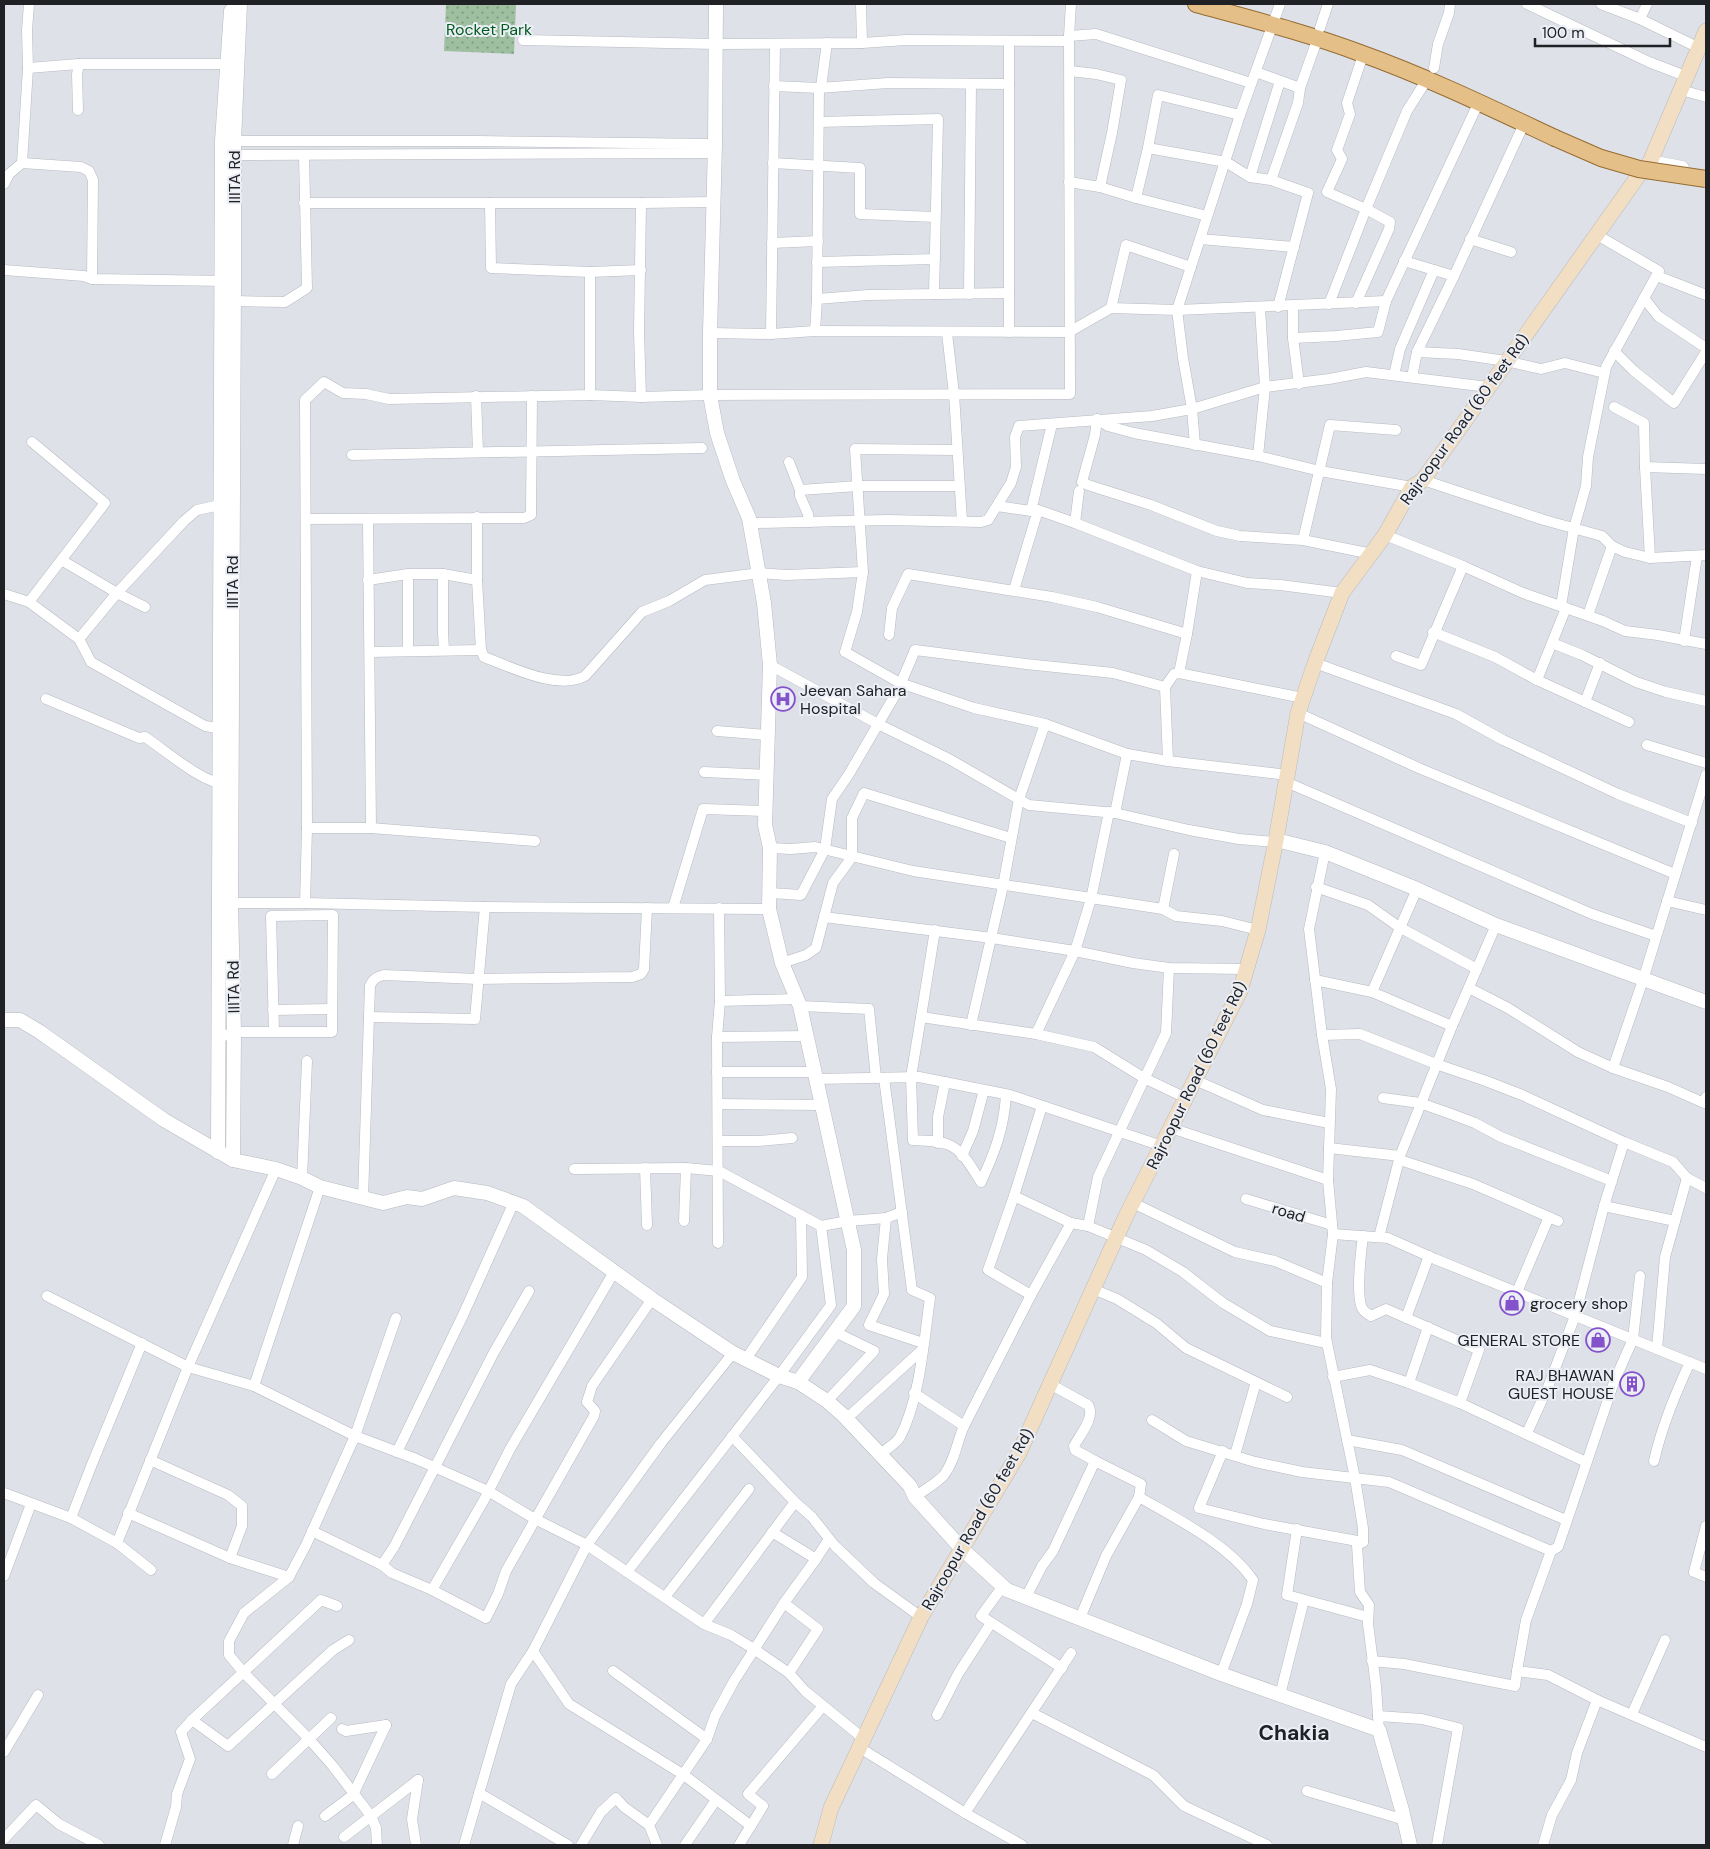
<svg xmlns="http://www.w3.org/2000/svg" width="1710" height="1849" font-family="'DM Sans',sans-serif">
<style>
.park{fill:url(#park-dots)}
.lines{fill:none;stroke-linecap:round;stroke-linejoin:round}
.minor-casing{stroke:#b7bac0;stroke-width:11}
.tertiary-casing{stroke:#b7bac0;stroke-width:15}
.secondary-casing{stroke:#b7bac0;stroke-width:16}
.primary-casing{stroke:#956c31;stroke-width:18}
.minor{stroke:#fff;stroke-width:10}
.tertiary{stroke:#fff;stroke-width:14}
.secondary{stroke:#f2dfc3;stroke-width:15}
.primary{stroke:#e5bf88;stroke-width:16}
.primary-bridge-casing{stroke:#956c31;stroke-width:18;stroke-linecap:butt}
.primary-bridge{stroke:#e5bf88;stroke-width:16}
.labels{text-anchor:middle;stroke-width:4;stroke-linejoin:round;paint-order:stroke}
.park-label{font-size:16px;fill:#005b1e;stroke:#ebeef5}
.street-label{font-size:16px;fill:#202124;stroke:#ebeef5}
.poi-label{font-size:16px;fill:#202124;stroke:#ebeef5;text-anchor:start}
.district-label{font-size:21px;font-weight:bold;fill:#202124;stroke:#ebeef5}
</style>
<defs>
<pattern id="park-dots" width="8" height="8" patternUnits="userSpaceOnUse" patternTransform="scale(1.25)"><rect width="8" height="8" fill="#9ebfa0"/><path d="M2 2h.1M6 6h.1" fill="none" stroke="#809b82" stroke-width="1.8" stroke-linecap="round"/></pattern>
</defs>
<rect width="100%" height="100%" fill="#dee1e8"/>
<path class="park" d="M446,4H516L514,54L444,51Z"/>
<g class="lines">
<g class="minor-casing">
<g id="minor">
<path d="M861,4L862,43"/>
<path d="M1527,4L1649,62L1688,77"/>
<path d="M1601,4L1640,19L1699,48"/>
<path d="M1640,19L1647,4"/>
<path d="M1320,28L1328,4"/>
<path d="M1069,36L1096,34L1251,83"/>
<path d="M523,40L716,44L862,43L906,40L1069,41"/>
<path d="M28,68L79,64H227"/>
<path d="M1434,68L1438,44L1449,13L1450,4"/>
<path d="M1070,71L1096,74L1121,80L1112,133L1100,187"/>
<path d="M1256,72L1300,88"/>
<path d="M774,86L819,88L888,83L1009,84"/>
<path d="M821,87L827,43"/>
<path d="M1681,90L1706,97"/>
<path d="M78,110L77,74L79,64"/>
<path d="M819,122L938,119L934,294"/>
<path d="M229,141H478L715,144"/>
<path d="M1148,148L1226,162L1250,177L1271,180L1308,193L1278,307"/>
<path d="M228,155L715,153"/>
<path d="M22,163L28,68L27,30L29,4"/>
<path d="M773,163L860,168V214L935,217"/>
<path d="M1250,177L1280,81"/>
<path d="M1271,180L1298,103L1300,88L1316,43"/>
<path d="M1069,182L1100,187L1136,198L1207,216"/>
<path d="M4,184L9,174L22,163L81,167L89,171L93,180L92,279"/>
<path d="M1136,198L1148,148L1158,95L1240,115"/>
<path d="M304,203H641L713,202"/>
<path d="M490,203L491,268L590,272L641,270"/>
<path d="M1200,239L1294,247"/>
<path d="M1470,239L1511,252"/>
<path d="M772,243L818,241"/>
<path d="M1404,261L1454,276"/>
<path d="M817,262L935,259"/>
<path d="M4,270L84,276L92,279L228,281"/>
<path d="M1657,276L1706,295"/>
<path d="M969,294L971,84"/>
<path d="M1644,298L1658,316L1706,348"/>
<path d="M817,299L819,88"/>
<path d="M234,301L285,302L307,288L304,155"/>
<path d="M1356,303L1389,229L1390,222L1366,209L1327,192L1342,159L1337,150L1350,114L1347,103L1362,58"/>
<path d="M1329,304L1366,209L1407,111L1424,84"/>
<path d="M1293,306V338L1299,384"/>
<path d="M1111,308L1126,245L1191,267"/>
<path d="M815,331L817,299L868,295L1009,293"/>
<path d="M1009,332V41"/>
<path d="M710,333L771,334L815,331L1069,332L1111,308L1177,310L1386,301"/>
<path d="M947,333L954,394L962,521"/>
<path d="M771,334L775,44"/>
<path d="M1293,338L1336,336L1378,332L1386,301L1476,108"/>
<path d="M1614,351L1634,371L1674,403L1706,352"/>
<path d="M1417,352L1458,354L1506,361L1541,369L1565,363L1604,373"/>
<path d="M1394,375L1400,349L1434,270"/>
<path d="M1412,377L1417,352L1454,276L1522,128"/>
<path d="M590,395L641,397L710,395L1070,394L1069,36L1071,4"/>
<path d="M476,396L478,452"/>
<path d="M641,397L639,332L641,203"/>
<path d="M1614,407L1644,423L1645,467L1650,558"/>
<path d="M1097,419L1095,435L1082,482L1088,485L1151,505L1217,531L1240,536L1303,540L1372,554"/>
<path d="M1097,419L1108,426L1134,433L1258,456L1320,471L1412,487"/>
<path d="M32,442L105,503L29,602L79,639L117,593L184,521L197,510L220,505"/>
<path d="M1195,445L1192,409L1183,358L1177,310L1240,115L1280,4"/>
<path d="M957,450L855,449L863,572L857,612L845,652L900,683L974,708L1045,724L1127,754L1168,761L1288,775"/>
<path d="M352,455L702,448"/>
<path d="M1258,456L1265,387L1260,308"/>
<path d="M789,462L800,490V496L808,514L809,522"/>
<path d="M1645,467L1706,469"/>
<path d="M1423,480L1544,520L1602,536L1612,546L1625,552L1650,558L1706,555"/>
<path d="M800,490L858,486H959"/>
<path d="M997,506L1031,511L1038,510L1075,523L1197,571L1247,583L1280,585L1342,593"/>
<path d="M1031,511L1052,424"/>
<path d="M477,517V580L481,650L484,657C511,667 558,691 585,676L642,612L669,601L705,580L760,573L786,575L863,572"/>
<path d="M307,519L524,518L531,515L532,396"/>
<path d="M368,519L371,828"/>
<path d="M757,523L887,520L981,522L988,520L1011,483L1016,467L1015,437L1019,426L1152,416L1192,409L1265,387L1329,379L1366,372L1488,387"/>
<path d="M1075,523L1079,491"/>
<path d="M1385,535L1463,566L1523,593L1603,621L1625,631L1658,635L1706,644"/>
<path d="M1303,540L1330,425L1396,430"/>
<path d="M63,561L117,593L145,607"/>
<path d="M443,574V632L444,650"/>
<path d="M368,580L408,574H443L477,580"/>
<path d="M1014,590L1038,510"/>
<path d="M4,594L29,602"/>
<path d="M1561,606L1574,528L1586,486L1588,457L1606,367L1659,271L1597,235"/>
<path d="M1566,608L1537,680L1629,722"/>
<path d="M1588,615L1612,546"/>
<path d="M1433,632L1495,657L1537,680"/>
<path d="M1187,634L1197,571"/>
<path d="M889,635L892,608L908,574L1052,597L1097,607L1187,634L1179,673"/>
<path d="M79,639L91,662L205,726L218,728"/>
<path d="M1684,641L1697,556"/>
<path d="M1552,643L1582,655L1636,682L1666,692L1706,701"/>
<path d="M408,651V574"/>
<path d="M370,652L481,650"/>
<path d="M1396,656L1421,665L1463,566"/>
<path d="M1315,663L1456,714L1503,740L1618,794L1692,823"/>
<path d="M770,665L878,724L949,759L1029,805L1115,813L1189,830L1239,839L1276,842"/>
<path d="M1165,687L1168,761"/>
<path d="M46,699L139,738L145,737C165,750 202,783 225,784"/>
<path d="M1585,702L1600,663"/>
<path d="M1298,713L1421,769L1675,874"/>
<path d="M717,731L767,735"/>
<path d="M1647,745L1706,763"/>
<path d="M704,772L767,775"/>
<path d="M1286,782L1592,914L1656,936"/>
<path d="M1115,813L1127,754"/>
<path d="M307,828L305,400L324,382L343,393L366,394L389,399L590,395V272"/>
<path d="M770,848L791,849L815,847L913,871L1163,909L1176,916L1222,921L1258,930"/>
<path d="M1325,852L1309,929L1322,1035L1331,1089L1328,1180L1333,1234L1327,1283L1326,1338L1355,1478L1363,1528V1542L1357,1545L1360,1592L1369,1605L1368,1624L1376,1686L1379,1730"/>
<path d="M1316,887L1368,905L1399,927L1477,969"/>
<path d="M771,893L801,895L825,849L832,799L849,774L898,690L915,650L1026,664L1113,673L1165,687L1174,674L1179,673L1303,698"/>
<path d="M1667,901L1706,910"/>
<path d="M225,903H305L485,907L769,909"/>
<path d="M305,903L307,828H371L535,841"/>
<path d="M673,908L703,809L766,811"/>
<path d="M719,908L720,1001"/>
<path d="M1163,909L1174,854"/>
<path d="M824,917L992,938L1075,951L1133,963L1169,968L1247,969"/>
<path d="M935,930L921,1017L1036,1034L1094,1047L1144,1078L1186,1098"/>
<path d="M782,963L806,955L816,948L833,883L852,857V818L864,793L1011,838"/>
<path d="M1315,980L1372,992L1452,1026"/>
<path d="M1469,988L1508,1008L1578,1052L1613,1068L1668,1087L1704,1103L1706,1097"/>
<path d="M1372,992L1417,889"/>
<path d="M800,1006L869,1009L876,1078"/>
<path d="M273,1010L331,1009"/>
<path d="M369,1017L475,1019L485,907"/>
<path d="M921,1017L911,1077L913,1140C925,1141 943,1140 953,1147C965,1154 973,1170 981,1182C995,1152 1004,1128 1006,1095"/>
<path d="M971,1025L1003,886L1019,799L1045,724"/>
<path d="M1036,1034L1075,951L1091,899L1109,812"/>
<path d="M1322,1035L1360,1034L1436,1064L1486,1081L1522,1095L1624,1142L1673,1162L1687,1178L1706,1188"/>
<path d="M717,1037L807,1036"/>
<path d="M218,1038L234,1032H332L333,915L271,916L274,1032"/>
<path d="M1613,1068L1643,980L1706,775"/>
<path d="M717,1072H816"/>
<path d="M816,1079L919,1077L1010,1095L1162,1146"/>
<path d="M1195,1080L1263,1110L1329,1123"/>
<path d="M1383,1098L1420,1103L1451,1114L1475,1123L1501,1137L1612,1181"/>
<path d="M718,1104L822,1105"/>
<path d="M1171,1128L1328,1180"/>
<path d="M718,1141H758L792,1138"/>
<path d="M938,1143V1117L945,1082"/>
<path d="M1329,1148L1400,1156"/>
<path d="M962,1156L973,1131L984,1090"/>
<path d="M1400,1160L1473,1184L1558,1221"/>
<path d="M645,1168L647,1225"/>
<path d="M574,1169L686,1168L719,1171L821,1226L848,1221L886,1218L902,1212"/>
<path d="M302,1178L307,1061"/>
<path d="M1014,1196L1071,1223L1088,1226L1146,1250L1183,1272L1223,1303L1270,1331L1326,1343"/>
<path d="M363,1198L370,986C373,979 376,977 384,975L478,979L632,977L641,974L644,969L647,908"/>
<path d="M1246,1199L1332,1225"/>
<path d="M1133,1203L1235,1252L1275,1261L1327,1283"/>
<path d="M1604,1206L1675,1221"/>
<path d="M886,1218L882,1259L884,1294L869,1325L923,1343"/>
<path d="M684,1221L686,1168"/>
<path d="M1088,1226L1098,1177L1166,1033L1169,968"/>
<path d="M1333,1234L1388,1238L1435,1259L1706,1369"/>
<path d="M1363,1236C1361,1251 1356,1295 1362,1308C1364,1312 1368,1314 1371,1316L1386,1309L1479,1350L1460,1403"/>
<path d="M1379,1237L1400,1156L1452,1026L1496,925"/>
<path d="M718,1243L717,1037L720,1001L797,999"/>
<path d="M1093,1289L1117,1299L1156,1323L1186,1348L1287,1397"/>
<path d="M1517,1292L1549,1217"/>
<path d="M1031,1295L988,1270L1014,1196L1042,1106"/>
<path d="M47,1296L188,1367L254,1386L355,1436L416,1459L488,1491L535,1519L587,1545L704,1624L731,1635L754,1649L789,1673L805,1691L864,1739"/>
<path d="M1406,1318L1429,1256"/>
<path d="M1657,1349L1665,1257L1687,1178"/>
<path d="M746,1359L802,1277L801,1215"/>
<path d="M1333,1377L1370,1370L1409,1383L1460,1403L1586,1462"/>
<path d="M1409,1383L1428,1327"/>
<path d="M1050,1384L1088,1405C1096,1416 1080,1435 1074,1446L1075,1450L1095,1461"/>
<path d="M254,1386L320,1187"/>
<path d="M914,1393L964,1426"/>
<path d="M827,1401L874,1351L835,1332"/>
<path d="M846,1419L923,1349"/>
<path d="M1152,1420L1186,1441L1255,1462L1302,1472L1389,1482L1551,1551"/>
<path d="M1527,1433L1548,1387L1575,1316L1604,1206L1624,1142"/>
<path d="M732,1436L795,1502L812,1517L835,1546L874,1583L921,1617"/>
<path d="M1347,1440L1402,1450L1566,1520"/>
<path d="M1223,1451L1199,1508L1264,1524L1363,1542"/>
<path d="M397,1452L464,1313L514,1202"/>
<path d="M880,1454C886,1449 896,1444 900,1437C920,1399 924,1340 930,1298L912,1290L884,1078"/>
<path d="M1235,1455L1256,1382"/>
<path d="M150,1460L228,1495L242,1506V1526L230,1558"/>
<path d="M1654,1461C1662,1426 1675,1395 1690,1362"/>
<path d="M4,1493L71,1518L117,1543L151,1570"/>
<path d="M915,1497C924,1490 937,1483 944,1475C955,1461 957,1441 964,1426L1031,1295L1071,1223"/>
<path d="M128,1513L230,1558L289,1577"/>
<path d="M71,1518L92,1464L142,1343"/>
<path d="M1706,1526L1694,1572L1706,1577"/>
<path d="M1297,1529L1287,1595L1368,1617"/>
<path d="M312,1531L382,1565L392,1573L432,1590L486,1618L498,1594L506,1571L594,1416L595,1411L587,1402L592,1386L652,1299"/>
<path d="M772,1532L816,1559L784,1603L818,1629L789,1673"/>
<path d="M117,1543L188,1367L276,1169"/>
<path d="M816,1559L829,1539"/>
<path d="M382,1565L394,1547L493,1354L529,1291"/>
<path d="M627,1572L779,1376L831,1305L821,1226"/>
<path d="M4,1576L31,1504"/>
<path d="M1003,1586L981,1616L1062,1668"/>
<path d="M432,1590L484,1500L510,1449L614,1272"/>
<path d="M665,1597L749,1489"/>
<path d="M1026,1597L1042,1566L1053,1551L1095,1461L1141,1484L1139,1497"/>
<path d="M337,1606L321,1600L192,1720L228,1746L333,1650L349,1640"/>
<path d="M1080,1618L1106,1556L1139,1497C1177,1519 1228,1544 1253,1580L1247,1604L1221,1674"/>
<path d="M704,1624L795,1502"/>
<path d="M533,1651L569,1704L684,1775L751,1826"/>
<path d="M1372,1661L1404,1664L1515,1686L1517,1671L1548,1675L1597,1700L1706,1747"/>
<path d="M613,1671L707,1739"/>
<path d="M1517,1671L1526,1620L1551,1551L1558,1547L1614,1382L1633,1339L1640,1276"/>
<path d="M1280,1695L1304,1600"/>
<path d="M1032,1713L1153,1775L1184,1806L1267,1845"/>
<path d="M1632,1714L1665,1640"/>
<path d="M937,1715L958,1674L991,1623"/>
<path d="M1378,1716L1422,1719L1458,1728L1437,1845"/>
<path d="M342,1729L346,1731L386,1725"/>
<path d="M860,1748L965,1813L1022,1845"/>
<path d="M4,1752L38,1695"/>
<path d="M272,1774L331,1718"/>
<path d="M1307,1791L1405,1820"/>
<path d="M479,1793L568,1845"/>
<path d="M965,1813L1071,1653"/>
<path d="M325,1816L353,1795L386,1725"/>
<path d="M344,1837L418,1780"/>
<path d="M4,1839L36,1805L59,1824L99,1845"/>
<path d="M165,1845L176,1807L177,1794L190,1759L181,1732L192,1720"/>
<path d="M293,1845L298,1826"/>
<path d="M377,1845L376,1828L371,1816L332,1765L309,1739L244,1673L229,1655V1641L244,1613L289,1577L306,1545L355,1436L396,1318"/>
<path d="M416,1845L412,1819L418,1780"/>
<path d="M464,1845L511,1684L533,1651L587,1545L661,1443L733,1353"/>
<path d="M581,1845L601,1812L616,1798L624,1807L649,1825"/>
<path d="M657,1845L649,1825L707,1739L715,1716L734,1681L784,1603"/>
<path d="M685,1845L716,1800"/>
<path d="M739,1845L763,1806L748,1794L823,1706"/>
<path d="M1543,1845L1552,1815L1571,1780L1577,1753L1597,1700"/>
</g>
</g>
<g class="tertiary-casing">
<g id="tertiary">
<path d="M716,4L715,144L710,333V395L717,433L733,481L749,518L764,603L770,665L765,825L770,848L769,909L782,963L800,1006L854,1250V1306L798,1382"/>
<path d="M1650,162L1682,168"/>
<path d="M1276,840L1325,852L1417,889L1496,925L1706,1002"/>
<path d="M4,1020H20L40,1032L164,1120L233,1160L276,1169L302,1178L320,1187L383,1203L407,1197L422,1199L454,1188L487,1193L523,1206L652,1299L733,1353L779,1376L798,1382L827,1401L843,1415L910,1486L915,1497L962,1549L1007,1590L1221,1674L1379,1730L1402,1810L1410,1845"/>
<path d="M218,1152L222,141L231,11"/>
<path d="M233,1160L234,1032L231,904L234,281V141L240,4"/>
</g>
</g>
<g class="secondary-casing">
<path id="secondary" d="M821,1845L831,1808L921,1617L1019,1453L1126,1216L1240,991L1258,930L1276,840L1298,713L1315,663L1342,593L1385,535L1412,487L1423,480L1641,172L1650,162L1706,31"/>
</g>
<g class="primary-casing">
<path id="primary" d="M1196,4C1251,19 1307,33 1360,53C1427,77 1491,108 1555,138"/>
</g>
<use href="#minor" class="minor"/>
<use href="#tertiary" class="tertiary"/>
<use href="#secondary" class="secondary"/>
<use href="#primary" class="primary"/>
<g class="primary-bridge-casing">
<path id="primary-bridge" d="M1555,138L1601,158L1639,169L1706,179"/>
</g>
<use href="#primary-bridge" class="primary-bridge"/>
</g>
<defs>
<g id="hospital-ring" transform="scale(1.25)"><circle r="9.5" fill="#ebeef5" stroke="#8453cc" stroke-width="1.5"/><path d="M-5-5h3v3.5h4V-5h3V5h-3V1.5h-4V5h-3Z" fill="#8453cc"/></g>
<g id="shop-ring" transform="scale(1.25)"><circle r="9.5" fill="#ebeef5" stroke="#8453cc" stroke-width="1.5"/><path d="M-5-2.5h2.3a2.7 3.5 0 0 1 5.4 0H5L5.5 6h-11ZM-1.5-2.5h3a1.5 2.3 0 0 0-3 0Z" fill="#8453cc"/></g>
<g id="building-ring" transform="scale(1.25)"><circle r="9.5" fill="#ebeef5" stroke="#8453cc" stroke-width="1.5"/><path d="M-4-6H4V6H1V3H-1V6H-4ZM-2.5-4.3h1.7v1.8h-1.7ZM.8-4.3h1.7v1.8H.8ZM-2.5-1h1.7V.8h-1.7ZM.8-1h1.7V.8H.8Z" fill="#8453cc"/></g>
</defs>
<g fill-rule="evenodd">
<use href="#hospital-ring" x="783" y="699"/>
<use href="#shop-ring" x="1512" y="1303"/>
<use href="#shop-ring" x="1598" y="1340"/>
<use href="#building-ring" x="1632" y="1384"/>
</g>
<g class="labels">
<g class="park-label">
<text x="489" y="35">Rocket Park</text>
</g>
<g class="street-label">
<text transform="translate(234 177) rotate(-90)" y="6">IIITA Rd</text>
<text transform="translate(1464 419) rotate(-54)" y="6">Rajroopur Road (60 feet Rd)</text>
<text transform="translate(232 582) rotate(-90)" y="6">IIITA Rd</text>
<text transform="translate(233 987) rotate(-91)" y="6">IIITA Rd</text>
<text transform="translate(1196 1075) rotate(-64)" y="6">Rajroopur Road (60 feet Rd)</text>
<text transform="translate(1289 1212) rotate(17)" y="6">road</text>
<text transform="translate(977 1519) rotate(-60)" y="6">Rajroopur Road (60 feet Rd)</text>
</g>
<g class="poi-label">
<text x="800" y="696">Jeevan Sahara<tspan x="800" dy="18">Hospital</tspan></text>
<text x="1530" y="1309">grocery shop</text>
<text x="1580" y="1346" text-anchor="end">GENERAL STORE</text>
<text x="1614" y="1381" text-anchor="end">RAJ BHAWAN<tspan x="1614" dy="18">GUEST HOUSE</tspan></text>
</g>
<g class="district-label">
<text x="1294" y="1740">Chakia</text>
</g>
</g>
<rect width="1710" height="1849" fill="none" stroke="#202124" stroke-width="10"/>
<path d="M1535 38v8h135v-8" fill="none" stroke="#202124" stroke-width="2.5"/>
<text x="1542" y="38" font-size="15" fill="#202124" stroke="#ebeef5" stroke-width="4" paint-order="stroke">100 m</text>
</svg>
